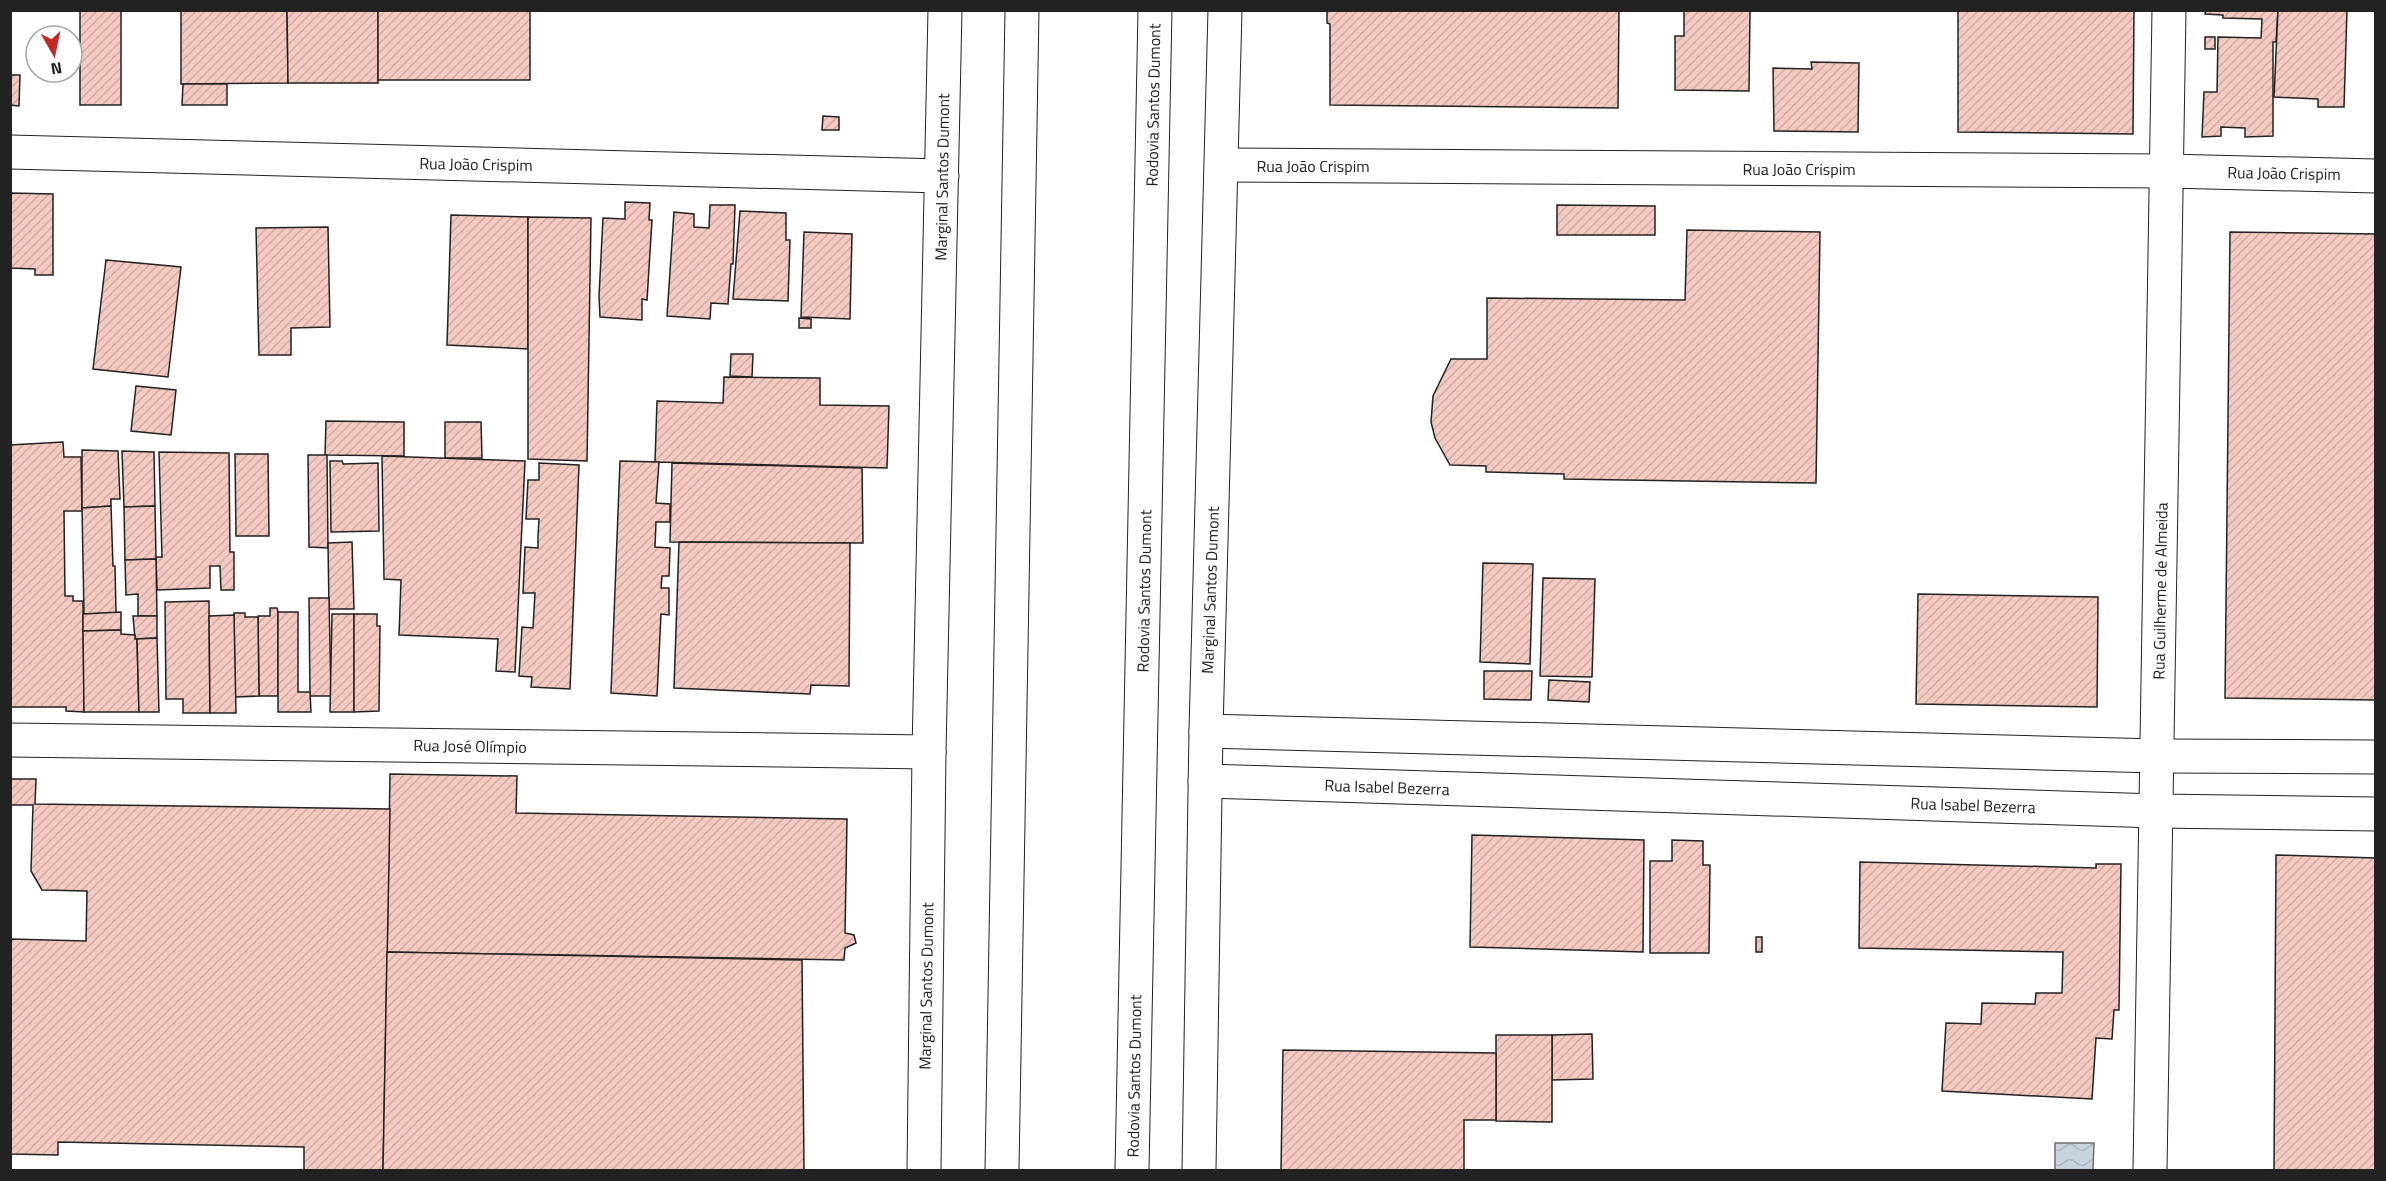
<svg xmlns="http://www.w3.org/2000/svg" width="2386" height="1181" font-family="'Titillium Web',sans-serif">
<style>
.water{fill:url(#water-waves);stroke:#6f6f6f;stroke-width:1.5}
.building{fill:url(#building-hatch);stroke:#222;stroke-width:1.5}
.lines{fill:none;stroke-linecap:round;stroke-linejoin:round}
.street-casing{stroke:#222;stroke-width:35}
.secondary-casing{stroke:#222;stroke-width:35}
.highway-casing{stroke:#222;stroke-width:35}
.street{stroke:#fff;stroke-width:33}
.secondary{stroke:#fff;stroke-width:33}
.highway{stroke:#fff;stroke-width:33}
.labels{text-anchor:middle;stroke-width:4.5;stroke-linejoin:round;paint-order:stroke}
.street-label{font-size:16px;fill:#222;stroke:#fff}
</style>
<defs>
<pattern id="water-waves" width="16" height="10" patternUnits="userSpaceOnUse" patternTransform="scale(1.5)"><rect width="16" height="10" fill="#c7d3dd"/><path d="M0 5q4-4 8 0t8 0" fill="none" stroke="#abb5bd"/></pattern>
<pattern id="building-hatch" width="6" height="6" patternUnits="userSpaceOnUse" patternTransform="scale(1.5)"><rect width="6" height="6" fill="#f3c9c0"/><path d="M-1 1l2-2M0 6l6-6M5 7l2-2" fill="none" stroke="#d0aca5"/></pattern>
</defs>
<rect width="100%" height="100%" fill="#fff"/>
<path class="water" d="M2055,1143H2094L2093,1170H2055Z"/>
<g class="building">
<rect x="80" y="10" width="41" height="95"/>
<path d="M181,10H287L288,83L181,84Z"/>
<path d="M287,10H378V83H288Z"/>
<rect x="378" y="10" width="152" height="70"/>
<path d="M1327,10H1619L1618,108L1330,105V24L1327,23Z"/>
<path d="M1684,10H1750L1749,91L1675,90V36H1684Z"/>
<path d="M1958,10H2134L2133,134L1958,132Z"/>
<path d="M2206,10H2278L2276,42H2273V136L2245,137V128L2221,127V136L2202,137L2204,92H2217L2218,37L2261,38L2262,19L2223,18V15L2205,14Z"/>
<path d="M2278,10H2347L2344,107H2318V99L2274,97Z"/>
<rect x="2205" y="37" width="10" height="12"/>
<path d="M1811,62L1859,63L1858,132L1774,131L1773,68L1812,69Z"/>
<path d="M10,75H20L19,106L10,105Z"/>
<path d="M183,84H227V105H182Z"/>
<path d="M823,116L839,117V130H822Z"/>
<path d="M10,193L53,194V275H35V269L10,268Z"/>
<path d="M625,202L650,203L649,220H652L647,300L642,299V320L600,317L599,296L603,218L625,219Z"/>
<path d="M710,205H735L733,264H731L728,304L711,303L710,319L667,316L674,212L694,214V227L709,228Z"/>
<path d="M1557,205L1655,206V235H1557Z"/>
<path d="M740,211L786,213V240H790L788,301L733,299Z"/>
<path d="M451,215L528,217V349L447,345Z"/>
<path d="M528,217L591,218L587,461L528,459Z"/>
<path d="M328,227L330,327L291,328V355H259L256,228Z"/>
<path d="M1687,230L1820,232L1816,483L1564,479V474L1488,472H1486V466L1450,465L1435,438L1431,422L1433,396L1451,359H1487V298L1685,300Z"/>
<path d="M804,232L852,234L850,319L801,317Z"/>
<path d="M2230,232L2376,234V700L2225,698Z"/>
<path d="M106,260L181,267L168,377L93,369Z"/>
<path d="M799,318L811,319V328H799Z"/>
<path d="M731,354H753L752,377L730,376Z"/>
<path d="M724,377L820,378V405L889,406L887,468L655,462L657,401L723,403Z"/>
<path d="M136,386L176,390L171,435L131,431Z"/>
<path d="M326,421L404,422V456L325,455Z"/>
<path d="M445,422H481L482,458H445Z"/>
<path d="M63,442L64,457H81L82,511H64L65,596H73V601H83L84,712L66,711V707H10V445Z"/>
<path d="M82,450L118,451L120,499H111V506L82,508Z"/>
<path d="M122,451L154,452L155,506L124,507Z"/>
<path d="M159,452L229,453L230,552H234V590H221L220,566H210V588L157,590L156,557H162Z"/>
<path d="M235,454H268L269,536H236Z"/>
<path d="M308,455H327L328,548L309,547Z"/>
<path d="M382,456L525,461L515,672L496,671L498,639L399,635L401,580L384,579Z"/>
<path d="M330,461H342L343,464L378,463L379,531L331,532Z"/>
<path d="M620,461L659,462L656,503L670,504V522H656L655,547L670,548L669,576H662L661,588H669V615L661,614L657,696L611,693Z"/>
<path d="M539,463L579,465L570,689L531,687L532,677L519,676L522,627L533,628L535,593H523L525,547L538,548V536L539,519H526L528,480H539Z"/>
<path d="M672,463L862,468L863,543L670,542Z"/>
<path d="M111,506L113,566H115L116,613L84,614L82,508Z"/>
<path d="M155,506L156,559L125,560L124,507Z"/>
<path d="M352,542L354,609H329L328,543Z"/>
<path d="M679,542L850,543L849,686L811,685L810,694L674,688Z"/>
<path d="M156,559L157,616H138V594L126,595L125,560Z"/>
<path d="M1483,563L1533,564L1530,664L1480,662Z"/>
<path d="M1543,578L1595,579L1592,677L1540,676Z"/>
<path d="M1918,594L2098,597L2097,707L1916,704Z"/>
<path d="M309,598H329L331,696H310Z"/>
<path d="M209,601L210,713H183V699H166L165,602Z"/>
<path d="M270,608H277L278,612V696H259L258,616H270Z"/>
<path d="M121,612V630L83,631V614Z"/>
<path d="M278,612H298V692H310L311,712H278Z"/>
<path d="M234,613H245V617H258L259,696L235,697Z"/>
<path d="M332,614H354V712H330Z"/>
<path d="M354,614H377V626H380L379,711L354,712Z"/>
<path d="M234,615L236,713H210L209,616Z"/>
<path d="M133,616H157V638L135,639Z"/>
<path d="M121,630V634L135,635V639H137L139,712H84L83,631Z"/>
<path d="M157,638L159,712H139L137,639Z"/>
<path d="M1484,671H1532L1531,700L1484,699Z"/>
<path d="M1549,680L1590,682L1589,702L1548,700Z"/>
<path d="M390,774L517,776L516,813L847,819L845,933L854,935L856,943L845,948L844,960L387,952Z"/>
<path d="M10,779H36L35,804L390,809L383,1170H304V1147L58,1142V1155L10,1154V939L86,941L87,891L42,890L31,871L33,805H10Z"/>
<path d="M1472,835L1644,840L1643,952L1470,947Z"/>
<path d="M1672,840L1703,841V865H1710L1709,953H1650V861H1672Z"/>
<path d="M2276,855L2376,858V1170H2274Z"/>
<path d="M1860,862L2096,868V864H2121L2119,1010H2114L2112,1039L2096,1038L2092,1099L1942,1091L1946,1023L1981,1024L1982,1003L2035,1004L2036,993H2062L2063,952L1859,948Z"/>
<rect x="1756" y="937" width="6" height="15"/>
<path d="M387,952L802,960L804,1170H383Z"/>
<path d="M1592,1034L1593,1079L1552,1080V1035Z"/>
<path d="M1496,1035H1552V1122L1496,1121Z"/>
<path d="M1283,1050L1496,1053V1120H1464V1170H1281Z"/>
</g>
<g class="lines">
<g class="street-casing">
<g id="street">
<path d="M1222,165L2167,171L2376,176"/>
<path d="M1206,731L2158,756L2376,757"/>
<path d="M10,740L929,752"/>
<path d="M1205,781L2157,811L2376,814"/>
<path d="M2150,1170L2169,10"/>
</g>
</g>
<g class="secondary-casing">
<g id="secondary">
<path d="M10,152L942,176"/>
<path d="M924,1170L929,752L945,10"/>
<path d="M1199,1170L1206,731L1225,10"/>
</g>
</g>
<g class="highway-casing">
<g id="highway">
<path d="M1002,1170L1022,10"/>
<path d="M1132,1170L1155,10"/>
</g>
</g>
<use href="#street" class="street"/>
<use href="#secondary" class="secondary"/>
<use href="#highway" class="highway"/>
</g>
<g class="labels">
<g class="street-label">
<text transform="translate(1153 105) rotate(-89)" y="6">Rodovia Santos Dumont</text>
<text transform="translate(476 164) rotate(1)" y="6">Rua João Crispim</text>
<text x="1313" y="172">Rua João Crispim</text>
<text x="1799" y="175">Rua João Crispim</text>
<text transform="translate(2284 173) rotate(1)" y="6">Rua João Crispim</text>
<text transform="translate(942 177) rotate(-89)" y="6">Marginal Santos Dumont</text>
<text transform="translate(1210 590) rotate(-88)" y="6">Marginal Santos Dumont</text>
<text transform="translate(1144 591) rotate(-89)" y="6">Rodovia Santos Dumont</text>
<text transform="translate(2160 591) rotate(-89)" y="6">Rua Guilherme de Almeida</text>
<text transform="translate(470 746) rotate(1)" y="6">Rua José Olímpio</text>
<text transform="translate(1387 787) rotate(2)" y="6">Rua Isabel Bezerra</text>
<text transform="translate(1973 805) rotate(2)" y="6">Rua Isabel Bezerra</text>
<text transform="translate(926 986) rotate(-89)" y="6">Marginal Santos Dumont</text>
<text transform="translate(1134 1076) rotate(-89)" y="6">Rodovia Santos Dumont</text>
</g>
</g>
<rect width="2386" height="1181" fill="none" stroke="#222222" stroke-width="24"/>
<g transform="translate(54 54) rotate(171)"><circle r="28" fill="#ffffff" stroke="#a7a7a7" stroke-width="1.5"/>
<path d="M0-4.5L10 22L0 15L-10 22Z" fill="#c62828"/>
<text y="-9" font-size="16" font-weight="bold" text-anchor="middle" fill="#222222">N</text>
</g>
</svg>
